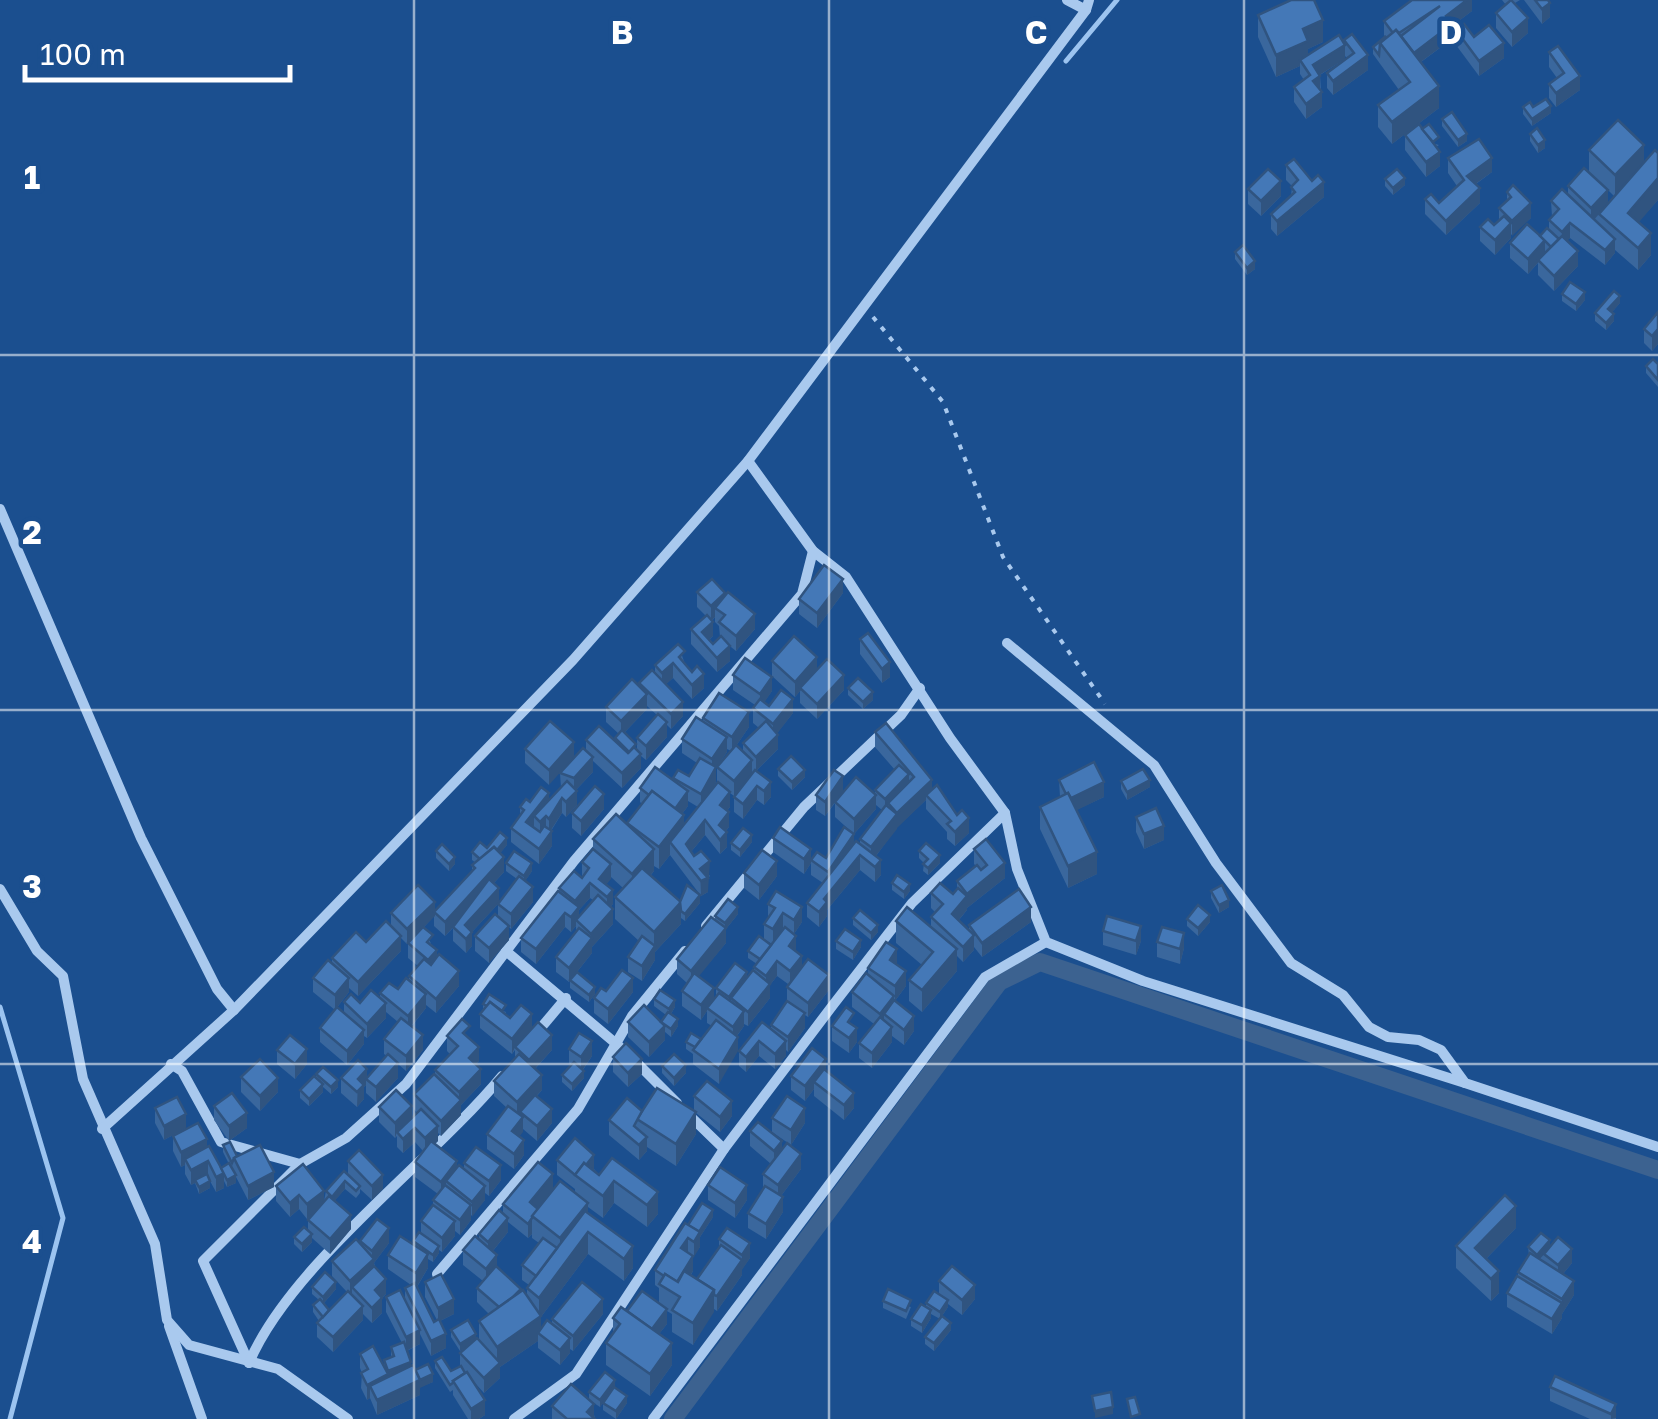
<svg xmlns="http://www.w3.org/2000/svg" width="1658" height="1419" font-family="'Golos Text',sans-serif">
<style>
.lines{fill:none;stroke-linecap:round;stroke-linejoin:round}
.stream{stroke:#9cc4f0;stroke-width:5}
.canal{stroke:#3c6290;stroke-width:18}
.path{stroke:#a9c9ee;stroke-width:4;stroke-dasharray:5 8;stroke-linecap:butt}
.minor{stroke:#a9c9ee;stroke-width:10}
.wall{fill:#3a679d;fill-rule:evenodd}
.shaded-wall{fill:#305480}
.building{fill:#4478b7;stroke:#305480;stroke-width:2.5}
.grid{fill:none;stroke:#fff;stroke-width:2.5;stroke-opacity:0.55}
.grid-label{font-size:32px;text-anchor:middle;font-weight:bold;fill:#fff;stroke:#1b4f8f;stroke-width:9;stroke-linejoin:round;paint-order:stroke}
</style>
<rect width="100%" height="100%" fill="#1b4f8f"/>
<g class="lines">
<g class="stream">
<path d="M1066,61L1117,0"/>
<path d="M0,1007L63,1218L10,1419"/>
</g>
<path class="canal" d="M673,1419L999,982L1040,962L1658,1170"/>
<path class="path" d="M873,317L943,402L1003,557L1105,704"/>
<g class="minor">
<path d="M1067,0L1086,10"/>
<path d="M748,461L813,551L846,577L950,738L1005,813L1017,869L1046,942L1143,981L1465,1083"/>
<path d="M0,509L141,838L217,989L234,1010"/>
<path d="M1007,643L1154,765L1216,863L1291,963L1343,995L1369,1027L1388,1037L1419,1040L1441,1050L1465,1083L1658,1147"/>
<path d="M0,889L37,951L63,976L83,1079L155,1244L167,1320L189,1345L278,1369L348,1419"/>
<path d="M706,926L804,807L901,715L920,688"/>
<path d="M506,951L620,1047"/>
<path d="M534,1036L566,998"/>
<path d="M636,1062L677,1103"/>
<path d="M171,1064L182,1071L221,1142L300,1164"/>
<path d="M689,1115L724,1149"/>
<path d="M102,1129L234,1010L573,660L748,461L1086,10L1089,0"/>
<path d="M437,1274L578,1109L632,1016L685,951"/>
<path d="M169,1326L202,1419"/>
<path d="M249,1363L203,1261L300,1164L346,1138L406,1084L574,861L802,594L813,551"/>
<path d="M249,1363C290,1265 431,1162 502,1076"/>
<path d="M514,1419L576,1374L724,1149L833,1005L912,903L1005,813"/>
<path d="M653,1419L985,977L1046,942"/>
</g>
</g>
<g class="wall">
<path d="M1472,0V11L1452,26V39L1421,62L1439,108L1392,144L1378,127V105L1399,90L1373,54V47L1385,37L1384,35V21Z"/>
<path d="M1502,0H1520L1515,3L1528,33L1512,47L1496,28V13L1506,5Z"/>
<path d="M1524,0H1548L1550,17L1542,24Z"/>
<path d="M1258,15L1323,42L1308,49V55L1344,43V40L1368,70L1333,95L1327,88V73L1347,58L1345,56V59L1320,75L1322,107L1306,119L1294,102V87L1304,80L1300,74V66L1276,77L1258,37Z"/>
<path d="M1456,30L1474,37L1504,58L1479,76L1456,45Z"/>
<path d="M1549,52L1580,90L1556,107L1549,98V84L1557,78L1549,67Z"/>
<path d="M1523,107H1533L1551,113L1532,126L1523,114Z"/>
<path d="M1442,119L1467,141L1458,147L1442,126Z"/>
<path d="M1530,134L1545,148L1538,153L1530,141Z"/>
<path d="M1405,135L1439,145L1436,147L1440,166L1426,177L1405,150Z"/>
<path d="M1589,150L1644,163L1658,153V200L1638,222L1651,255L1638,270L1615,250V253L1605,265L1570,238L1567,240L1578,266L1554,291L1538,275V263L1528,274L1510,258V243L1540,236L1549,230V220L1552,217L1551,201L1568,194V186L1589,172ZM1608,190L1615,197L1608,204Z"/>
<path d="M1448,158L1492,172L1476,184L1480,203L1446,235L1425,214V199L1439,203L1457,186L1448,173Z"/>
<path d="M1286,165L1312,181L1324,197L1277,236L1271,229V214L1291,196L1292,186L1286,180Z"/>
<path d="M1385,179L1405,185L1393,195L1385,186Z"/>
<path d="M1248,189L1281,196L1261,216L1248,204Z"/>
<path d="M1507,192L1531,218L1511,235V238L1495,255L1480,241V227L1494,225L1499,220V208L1507,201Z"/>
<path d="M1235,252L1255,269L1247,275L1235,259Z"/>
<path d="M1562,294L1585,300L1576,311L1562,301Z"/>
<path d="M1620,303L1612,312L1614,321L1606,330L1595,321V313Z"/>
<path d="M1658,312V344L1652,351L1644,343V329Z"/>
<path d="M1658,364V387L1646,373V366Z"/>
<path d="M697,592L755,629L736,651L726,643L730,661L717,672L691,644V629L706,616L697,607ZM715,617V622L719,626L720,637L713,644L709,640L713,636L712,621Z"/>
<path d="M843,593L817,628L799,614V599Z"/>
<path d="M860,639L890,677L882,683L860,654Z"/>
<path d="M678,644L685,664L704,688L692,699L673,678L666,684L683,716L671,729L667,725V737L646,760L641,756V768L622,788L593,761V772L576,790L577,805L566,817L562,813L551,831L552,846L539,864L511,842V828L520,815V807L530,802L549,800L561,788L560,773L586,751V740L615,741V738L619,734L606,722V707L639,686V683L655,673V665ZM647,706L657,715L637,738V750L624,733L647,709Z"/>
<path d="M772,661L817,670L844,690L817,719L800,703V691L795,697L772,676Z"/>
<path d="M733,675L772,691L764,702L769,706L793,713L777,733L778,749L756,771L771,797L764,805L757,800L743,819L734,812V796L730,793V807L727,811L729,827L726,831L727,847L720,854L705,835L691,852L710,876L708,878V892L701,896L670,855L659,869L654,866V871L651,875L680,902L700,903L685,921L681,918V924L655,952V960L642,981L628,972V957L639,941L615,919V897L623,888L611,877L606,885L613,904L610,907L613,924L592,947V953L577,972L595,994L589,1002L570,988V980L574,975L569,982L556,972V957L576,932V926L571,932L565,927L536,964L521,952V938L559,892V888L582,877V862L593,849V839L627,824L642,804L640,802V788L673,780V778L689,776L697,763L682,753V739L703,721V718L749,727L736,746L743,751V743L759,728L753,723V708L755,705L733,690ZM727,749L731,751L717,767V782L711,791L716,782V768L727,752ZM688,801L698,807L684,825L682,814L688,806ZM590,898L593,900L579,916V910Z"/>
<path d="M848,688L873,700L863,709L848,695Z"/>
<path d="M550,721L549,785L525,763V749Z"/>
<path d="M875,732L932,790L969,833L955,846L947,839V832L926,809V800L897,827L876,856L881,875L875,882L860,870L827,910V916L819,927L807,917V903L823,883L811,875V860L826,858L854,844L860,843V839L882,810L876,805V809L854,834L835,817V803L825,816L816,810V795L843,791L837,799L875,794V790L895,770L875,747Z"/>
<path d="M778,769L805,777L792,790L778,776Z"/>
<path d="M1059,780L1104,797L1076,810L1097,874L1068,888L1040,829V807L1060,797Z"/>
<path d="M1121,781L1150,787L1127,800L1121,789Z"/>
<path d="M604,809L581,836L572,828V813Z"/>
<path d="M1136,817L1164,840L1144,849L1136,832Z"/>
<path d="M773,838L811,863L804,874L773,852Z"/>
<path d="M752,842L740,857L731,850V843Z"/>
<path d="M507,845L500,853L504,872L494,883L499,902L517,879L506,871V863L532,871L525,881L533,902L511,929L509,927V940L489,963L475,951V936L498,916V904L472,932V946L466,953L453,941V928L445,936L434,926V916L424,927L437,958L459,986L436,1013L426,1005V1008L412,1026L423,1050L406,1071L398,1064V1078L376,1102L366,1093V1085L364,1087V1099L357,1107L341,1093V1078L367,1077L387,1056L384,1054V1039L398,1022L386,1012V1018L367,1038L364,1036V1044L347,1065L320,1042V1028L344,1012V1002L360,1003L380,998V993L398,989L409,980V976L418,966L408,958V943L412,939L407,944L401,938V951L358,996L349,988V992L335,1010L313,992V978L332,963V958L366,942L391,926V913L435,912L472,871V865L476,863L472,860V852Z"/>
<path d="M974,849L1005,878L967,908V910L959,920L969,930V925L1031,922L982,957L974,947V950L963,962L957,956V971L922,1012L909,1001V980L922,965L896,943V921L931,927V917L935,912L931,908V893L953,894L957,889V881L976,866L974,864Z"/>
<path d="M436,851L455,864L449,871L436,858Z"/>
<path d="M919,851L940,863L928,875L923,871L924,863L919,858Z"/>
<path d="M744,873L777,876L759,900L744,888Z"/>
<path d="M892,883L910,891L904,899L892,890Z"/>
<path d="M1211,891L1229,907L1219,913L1211,898Z"/>
<path d="M768,904L802,922L794,934L796,952L802,966L829,990L808,1017L805,1015V1028L788,1052L786,1050V1056L775,1069L759,1056L746,1072L739,1066V1051L771,1029V1025L787,1002V987L788,984L777,976L770,985V998L748,1026L744,1024V1026L737,1036L719,1084L693,1064V1054L686,1049V1042L701,1039L712,1026L707,1023V1011L701,1020L682,1006V991L687,983L677,974V959L715,919V916L738,914L726,929V943L698,976L714,999L716,996V988L747,978L754,971V967L757,964L748,958V951L772,944L764,939V924L768,918Z"/>
<path d="M853,918L878,932L871,940L853,925Z"/>
<path d="M1187,919L1210,922L1198,936L1187,926Z"/>
<path d="M1103,931L1141,941L1136,955L1103,945Z"/>
<path d="M836,941L861,947L853,960L836,949Z"/>
<path d="M1157,942L1184,948L1180,964L1157,957Z"/>
<path d="M896,964L906,986L895,1001L914,1031L904,1045L892,1036V1042L872,1068L859,1058V1043L874,1024L852,1007V992L868,975V968Z"/>
<path d="M606,991L633,992L608,1024L594,1013V998Z"/>
<path d="M654,999L675,1007L671,1014L678,1026L671,1037L665,1032V1040L649,1057L628,1037V1022H661L666,1015L654,1006Z"/>
<path d="M483,1004L506,1012L505,1014L510,1018L532,1028L552,1050L535,1069L542,1090L537,1096L552,1123L537,1141L523,1129L519,1137L524,1155L514,1169L487,1149V1134L507,1108L494,1096V1081L515,1059V1050L512,1054L480,1028V1014L483,1010Z"/>
<path d="M832,1026H854L857,1042L849,1053L832,1041Z"/>
<path d="M447,1036L470,1039L479,1061L476,1064L481,1084L461,1105V1115L441,1136L438,1133V1141L435,1144L457,1167L464,1169V1163L501,1180L489,1196L485,1193V1200L471,1216V1220L460,1235L455,1231V1236L442,1252L439,1250V1253L433,1262L428,1259V1268L417,1287L434,1322L437,1320L425,1297V1282L454,1314L440,1321L446,1348L431,1356L420,1334V1344L407,1351L411,1366L433,1382L420,1387V1395L377,1415L370,1398L367,1400L361,1388L362,1373L360,1368V1354L384,1367V1360L391,1357V1347L402,1343L386,1312V1297L405,1299V1288L411,1285L388,1269V1255L413,1244V1241L421,1233V1221L433,1205V1200L438,1194L415,1177V1162L423,1151L415,1142L403,1153L397,1147V1136L395,1138L379,1122V1107L412,1118L417,1113L414,1109V1094L435,1075V1070L450,1054L447,1051Z"/>
<path d="M569,1049L592,1056L583,1070L584,1078L572,1091L562,1082V1075L571,1065L569,1063Z"/>
<path d="M277,1050L307,1064L295,1079L277,1064Z"/>
<path d="M613,1057L642,1074L628,1087L613,1072Z"/>
<path d="M662,1066L686,1073L674,1086L662,1073Z"/>
<path d="M826,1071L854,1108L844,1120L814,1096V1089L805,1101L791,1090V1076Z"/>
<path d="M316,1074L338,1087L331,1094L323,1087V1092L309,1106L300,1098V1090L316,1078Z"/>
<path d="M241,1077L278,1092L260,1111L241,1092Z"/>
<path d="M694,1096L732,1116L720,1132L696,1113V1134L676,1166L647,1147V1151L639,1160L609,1135V1120L642,1111H694Z"/>
<path d="M214,1106L247,1128L229,1141L214,1120Z"/>
<path d="M155,1108L186,1128L164,1140L155,1123Z"/>
<path d="M772,1118L805,1123L791,1145L772,1132Z"/>
<path d="M750,1131L782,1150L801,1169L781,1196L783,1212L766,1239L748,1228V1213L763,1188V1174L771,1164L750,1146Z"/>
<path d="M173,1136L207,1148L221,1168L229,1164L223,1152V1145L274,1187L248,1200L236,1177V1183L227,1187L224,1181V1188L216,1192L210,1181V1188L199,1194L195,1183L191,1185L185,1174V1165L181,1167L173,1151Z"/>
<path d="M612,1158L658,1214L647,1227L614,1203L603,1218L588,1207V1213L633,1268L624,1281L588,1254L541,1317V1328L552,1324V1319L603,1314L573,1351L570,1349V1353L560,1365L538,1348V1341L500,1367V1378L484,1393L474,1382L485,1415L479,1419H468L453,1395V1390L450,1392L435,1368V1361L451,1371L460,1366V1353L469,1346L460,1351L451,1337V1330L479,1341V1321L489,1314L477,1302V1288L483,1281L463,1265V1250L479,1240V1234L503,1214V1204L553,1189L537,1208L575,1193V1189L557,1175V1160L594,1169L599,1175ZM508,1222L528,1238L532,1234V1238L539,1243L522,1265V1280L529,1285L527,1288V1296L497,1268L493,1251L508,1232Z"/>
<path d="M348,1161L383,1189L372,1200L360,1189V1193L356,1198L345,1189L335,1200L351,1229L330,1254L312,1238V1242L302,1252L294,1244V1237L308,1231V1220L313,1215L307,1219L299,1209L290,1217L276,1201V1186L324,1201L326,1191L348,1175Z"/>
<path d="M708,1185L747,1200L735,1218L708,1200Z"/>
<path d="M713,1217L700,1237V1247L693,1256V1271L691,1275L697,1279L719,1247V1239L750,1258L742,1269V1275L717,1311L714,1309L693,1345L672,1332V1314L667,1311V1324L659,1334L672,1365L650,1396L606,1365V1343L613,1334V1318L627,1311L659,1304V1288L655,1285V1270L688,1225Z"/>
<path d="M1516,1228L1486,1259L1499,1293L1491,1301L1456,1268V1246Z"/>
<path d="M360,1241L389,1243L374,1263L386,1294L382,1298V1313L372,1323L363,1314V1320L333,1352L317,1337V1323L319,1321L313,1312V1305L319,1300L312,1294V1287L336,1289L324,1303L329,1310L347,1292L332,1276V1261L360,1244Z"/>
<path d="M1528,1247H1550L1572,1263L1563,1274L1574,1295L1562,1314V1318L1552,1334L1507,1307V1293L1518,1277V1272L1529,1255Z"/>
<path d="M939,1281L975,1299L962,1315L948,1304V1307L942,1316L951,1330L934,1351L925,1344V1337L940,1319L931,1314V1318L922,1333L911,1326V1319L926,1307V1303L939,1294Z"/>
<path d="M883,1301L911,1307L906,1319L883,1308Z"/>
<path d="M615,1387L627,1403L616,1419L603,1410V1403L606,1398L600,1407L591,1401L595,1419H552V1406L589,1400V1392Z"/>
<path d="M1550,1387L1616,1404V1419H1590L1550,1401Z"/>
</g>
<g class="shaded-wall">
<path d="M1467,0H1472V11L1452,26V39L1411,69V55L1446,16Z"/>
<path d="M1550,3V17L1542,24V9Z"/>
<path d="M1528,18V33L1512,47V32Z"/>
<path d="M1323,20V42L1308,49V62L1300,60V66L1276,77V55L1303,29Z"/>
<path d="M1504,43V58L1479,76V61Z"/>
<path d="M1345,45V59L1313,79V65Z"/>
<path d="M1368,55V70L1333,95V81Z"/>
<path d="M1320,76V91L1313,81Z"/>
<path d="M1580,76V90L1556,107V93Z"/>
<path d="M1439,86V108L1392,144V122Z"/>
<path d="M1322,92V107L1306,119V104Z"/>
<path d="M1551,106V113L1532,126V119Z"/>
<path d="M1467,134V141L1458,147V140Z"/>
<path d="M1545,140V148L1538,153V145Z"/>
<path d="M1644,145V167L1615,197V175Z"/>
<path d="M1440,152V166L1426,177V162Z"/>
<path d="M1492,158V172L1467,190V176Z"/>
<path d="M1405,178V185L1393,195V188Z"/>
<path d="M1658,178V200L1628,235V213Z"/>
<path d="M1281,181V196L1261,216V201Z"/>
<path d="M1324,182V197L1277,236V221Z"/>
<path d="M1480,188V203L1446,235V221Z"/>
<path d="M1608,190V204L1591,223V208Z"/>
<path d="M1531,203V218L1512,236V221Z"/>
<path d="M1511,223V238L1495,255V240Z"/>
<path d="M1570,223V238L1562,247V232Z"/>
<path d="M1651,233V255L1638,270V248Z"/>
<path d="M1615,239V253L1605,265V250Z"/>
<path d="M1545,240V255L1528,274V259Z"/>
<path d="M1578,251V266L1554,291V276Z"/>
<path d="M1255,261V269L1247,275V268Z"/>
<path d="M1585,292V300L1576,311V304Z"/>
<path d="M1620,296V303L1608,317V309Z"/>
<path d="M1614,314V321L1606,330V323Z"/>
<path d="M1658,329V344L1652,351V336Z"/>
<path d="M843,579V593L817,628V613Z"/>
<path d="M725,593V607L715,608V617L711,621V606Z"/>
<path d="M755,614V629L736,651V636Z"/>
<path d="M713,622V636L704,644L702,632Z"/>
<path d="M730,646V661L717,672V658Z"/>
<path d="M817,657V672L795,697V682Z"/>
<path d="M890,662V677L882,683V669Z"/>
<path d="M673,663V678L662,688V673Z"/>
<path d="M704,674V688L692,699V685Z"/>
<path d="M844,675V690L817,719V704Z"/>
<path d="M772,677V691L760,709V694Z"/>
<path d="M873,692V700L863,709V702Z"/>
<path d="M647,694V709L621,736V721Z"/>
<path d="M793,699V713L773,739V724Z"/>
<path d="M683,702V716L671,729V714Z"/>
<path d="M749,712V727L732,752V737Z"/>
<path d="M667,722V737L646,760V746Z"/>
<path d="M778,735V749L756,771V757Z"/>
<path d="M727,737V752L716,768V782L701,808V794L712,774V759Z"/>
<path d="M574,742V757L549,785V770Z"/>
<path d="M641,754V768L622,788V773Z"/>
<path d="M593,757V772L574,792V778Z"/>
<path d="M752,760V774L734,796V781Z"/>
<path d="M805,770V777L792,790V782Z"/>
<path d="M909,774V789L888,803V811L885,813V799Z"/>
<path d="M843,776V791L825,816V802Z"/>
<path d="M932,780V795H926V800L897,828V813Z"/>
<path d="M1150,780V787L1127,800V792Z"/>
<path d="M771,782V797L764,805V791Z"/>
<path d="M1104,782V797L1069,814V799Z"/>
<path d="M757,786V800L743,819V804Z"/>
<path d="M577,791V805L566,817V802Z"/>
<path d="M688,791V806L673,826V812Z"/>
<path d="M730,792V807L720,819V805Z"/>
<path d="M549,793V808L534,816V827L526,822Z"/>
<path d="M604,794V809L581,836V821Z"/>
<path d="M876,795V809L854,834V819Z"/>
<path d="M562,798V813L549,833V819Z"/>
<path d="M729,812V827L719,839V825Z"/>
<path d="M897,814V829L871,862V847Z"/>
<path d="M684,815V837L670,842V855L659,869V847Z"/>
<path d="M546,816V830L540,837V822Z"/>
<path d="M969,818V833L955,846V832Z"/>
<path d="M705,820V835L686,858V844Z"/>
<path d="M1164,826V840L1144,849V834Z"/>
<path d="M552,831V846L539,864V849Z"/>
<path d="M727,832V847L720,854V840Z"/>
<path d="M854,834V848L828,886V872Z"/>
<path d="M752,835V842L740,857V850Z"/>
<path d="M507,838V845L493,862V854Z"/>
<path d="M654,849V871L632,896V874Z"/>
<path d="M811,849V863L804,874V859Z"/>
<path d="M1097,852V874L1068,888V866Z"/>
<path d="M860,855V870L827,910V916L819,927V912L824,899Z"/>
<path d="M940,855V863L928,875V868Z"/>
<path d="M455,857V864L449,871V864Z"/>
<path d="M504,857V872L445,936V922Z"/>
<path d="M881,860V875L875,882V867Z"/>
<path d="M710,861L708,892L701,896L700,869Z"/>
<path d="M777,861V876L759,900V885Z"/>
<path d="M532,863V871L524,883V876Z"/>
<path d="M1005,863V878L967,908V894Z"/>
<path d="M611,864V879L599,893V879Z"/>
<path d="M590,883V898L579,910V922L576,920V926L571,932V917L575,912V901Z"/>
<path d="M910,884V891L904,899V892Z"/>
<path d="M533,887V902L511,929V914Z"/>
<path d="M499,888V903L472,932V946L466,953L465,925Z"/>
<path d="M613,890V904L607,911V897Z"/>
<path d="M700,895V903L685,921V914Z"/>
<path d="M967,896V910L952,928V914Z"/>
<path d="M1229,900V907L1219,913V905Z"/>
<path d="M435,902V916L407,944V929Z"/>
<path d="M681,902V924L655,952V960L642,981V966L654,948V932Z"/>
<path d="M738,907V914L726,929V943L691,986V971L725,930V923Z"/>
<path d="M802,907V922L794,934V920Z"/>
<path d="M1031,907V922L982,957V943Z"/>
<path d="M613,909V924L592,947V953L569,982V968L591,939V934Z"/>
<path d="M565,913V927L536,964V949Z"/>
<path d="M783,913V928L773,944V929Z"/>
<path d="M1210,915V922L1198,936V928Z"/>
<path d="M878,925V932L871,940V933Z"/>
<path d="M509,926V940L489,963V948Z"/>
<path d="M1141,926V941L1136,955V941Z"/>
<path d="M1184,933V948L1180,964V949Z"/>
<path d="M974,935V950L963,962V947Z"/>
<path d="M401,936V951L358,996V982Z"/>
<path d="M796,936V951L789,961V946Z"/>
<path d="M861,940V947L853,960V952Z"/>
<path d="M897,949V964L890,960Z"/>
<path d="M957,949V971L922,1012V990Z"/>
<path d="M437,950V965L428,975V960Z"/>
<path d="M802,956V971L790,986V971Z"/>
<path d="M777,961V976L770,985V998L748,1026V1012L766,989V976Z"/>
<path d="M459,971V986L436,1013V999Z"/>
<path d="M906,971V986L895,1001V986Z"/>
<path d="M747,972V987L731,998V1009L729,1012V997Z"/>
<path d="M829,975V990L808,1017V1003Z"/>
<path d="M349,978V992L335,1010V995Z"/>
<path d="M633,978V992L608,1024V1009Z"/>
<path d="M595,987V994L589,1002V995Z"/>
<path d="M714,988V1002L707,1008V1011L701,1020V1005Z"/>
<path d="M426,994V1008L408,1030V1016Z"/>
<path d="M894,996V1011L884,1014V1024L880,1029V1014Z"/>
<path d="M675,1000V1007L669,1017V1009Z"/>
<path d="M386,1003V1018L367,1038V1024Z"/>
<path d="M744,1011V1026L733,1041V1027Z"/>
<path d="M805,1013V1028L788,1052V1037Z"/>
<path d="M532,1014V1029L515,1047L512,1054V1039Z"/>
<path d="M914,1016V1031L904,1045V1030Z"/>
<path d="M678,1019V1026L671,1037V1029Z"/>
<path d="M665,1026V1040L649,1057V1042Z"/>
<path d="M892,1027V1042L872,1068V1053Z"/>
<path d="M857,1028V1042L849,1053V1038Z"/>
<path d="M364,1030V1044L347,1065V1051Z"/>
<path d="M423,1035V1050L406,1071V1056Z"/>
<path d="M552,1035V1050L529,1075V1060Z"/>
<path d="M738,1037V1051L719,1084V1069Z"/>
<path d="M592,1041V1056L581,1072V1057Z"/>
<path d="M759,1041V1056L746,1072V1057Z"/>
<path d="M786,1041V1056L775,1069V1054Z"/>
<path d="M479,1047V1061L469,1072V1058Z"/>
<path d="M307,1049V1064L295,1079V1064Z"/>
<path d="M642,1059V1074L628,1087V1073Z"/>
<path d="M826,1059V1074L814,1082V1089L805,1101V1086Z"/>
<path d="M398,1063V1078L376,1102V1087Z"/>
<path d="M686,1065V1073L674,1086V1078Z"/>
<path d="M367,1069V1080L366,1079V1085L364,1087V1099L357,1107L358,1079Z"/>
<path d="M481,1069V1084L461,1105V1115L441,1136V1121L459,1103V1092Z"/>
<path d="M584,1071V1078L572,1091V1084Z"/>
<path d="M542,1075V1090L517,1117V1102Z"/>
<path d="M278,1078V1092L260,1111V1096Z"/>
<path d="M338,1080V1087L331,1094V1087Z"/>
<path d="M323,1084V1092L309,1106V1099Z"/>
<path d="M854,1093V1108L844,1120V1105Z"/>
<path d="M732,1101V1116L720,1132V1117Z"/>
<path d="M412,1106V1121L397,1132L395,1138V1123Z"/>
<path d="M805,1108V1123L791,1145V1130Z"/>
<path d="M552,1109V1123L537,1141V1126Z"/>
<path d="M696,1112V1134L676,1166V1144Z"/>
<path d="M247,1113V1128L229,1141V1126Z"/>
<path d="M186,1114V1128L164,1140V1126Z"/>
<path d="M523,1117V1132L512,1146V1131Z"/>
<path d="M438,1126V1141L425,1153V1138Z"/>
<path d="M415,1128V1142L403,1153V1139Z"/>
<path d="M647,1137V1151L639,1160V1145Z"/>
<path d="M207,1139V1154L185,1159V1165L181,1167V1152Z"/>
<path d="M524,1140V1155L514,1169V1154Z"/>
<path d="M782,1141V1156L774,1166V1151Z"/>
<path d="M801,1154V1169L778,1200V1185Z"/>
<path d="M594,1155V1169L583,1182L576,1177Z"/>
<path d="M208,1161V1176L195,1180V1183L191,1185V1170Z"/>
<path d="M457,1161V1175L446,1181V1190L441,1196V1182Z"/>
<path d="M501,1165V1180L489,1196V1181Z"/>
<path d="M274,1172V1187L248,1200V1186Z"/>
<path d="M224,1173V1188L216,1192V1177Z"/>
<path d="M553,1174V1189L530,1217V1202Z"/>
<path d="M236,1175V1183L227,1187V1180Z"/>
<path d="M383,1175V1189L372,1200V1186Z"/>
<path d="M210,1181V1188L199,1194V1187Z"/>
<path d="M345,1181V1189L332,1204V1197Z"/>
<path d="M614,1181V1203L603,1218V1196Z"/>
<path d="M747,1185V1200L735,1218V1203Z"/>
<path d="M485,1186V1200L472,1217V1202Z"/>
<path d="M324,1191V1205L307,1219V1204Z"/>
<path d="M658,1192V1214L647,1227V1205Z"/>
<path d="M299,1195V1209L290,1217V1203Z"/>
<path d="M783,1197V1212L766,1239V1224Z"/>
<path d="M588,1203V1225L560,1260V1238Z"/>
<path d="M471,1205V1220L460,1235V1220Z"/>
<path d="M1516,1206V1228L1478,1267L1475,1248Z"/>
<path d="M713,1210V1217L700,1237V1247L694,1257V1242L699,1232Z"/>
<path d="M351,1215V1229L330,1254V1239Z"/>
<path d="M508,1218V1232L488,1257V1242Z"/>
<path d="M532,1219V1234L528,1238V1224Z"/>
<path d="M455,1221V1236L442,1252V1238Z"/>
<path d="M389,1228V1243L374,1263V1274L352,1287V1294L350,1296V1281L372,1261V1251Z"/>
<path d="M588,1232V1254L541,1317V1336L538,1333V1341L500,1367V1378L484,1393V1378L497,1366V1347L539,1318V1298Z"/>
<path d="M312,1234V1242L302,1252V1244Z"/>
<path d="M688,1238V1253L681,1248Z"/>
<path d="M1550,1240V1248L1537,1262V1255Z"/>
<path d="M750,1243V1258L742,1270V1255Z"/>
<path d="M439,1246V1253L433,1262V1255Z"/>
<path d="M633,1246V1268L624,1281V1259Z"/>
<path d="M1572,1249V1263L1558,1280V1265Z"/>
<path d="M428,1254V1268L416,1288V1273Z"/>
<path d="M497,1255V1270L486,1283V1269Z"/>
<path d="M693,1256V1271L677,1296L676,1284Z"/>
<path d="M742,1260V1275L717,1311V1296Z"/>
<path d="M1499,1271V1293L1491,1301V1279Z"/>
<path d="M386,1279V1294L375,1305V1290Z"/>
<path d="M1574,1281V1295L1562,1314V1318L1552,1334V1319L1562,1304V1299Z"/>
<path d="M336,1282V1289L323,1304V1297Z"/>
<path d="M975,1285V1299L962,1315V1300Z"/>
<path d="M714,1290V1312L693,1345V1323Z"/>
<path d="M382,1298V1313L372,1323V1308Z"/>
<path d="M454,1299V1314L438,1322V1308Z"/>
<path d="M603,1299V1314L573,1351V1336Z"/>
<path d="M948,1300V1307L940,1319V1312Z"/>
<path d="M363,1306V1320L333,1352V1337Z"/>
<path d="M667,1309V1324L651,1344V1330Z"/>
<path d="M931,1310V1318L922,1333V1325Z"/>
<path d="M951,1323V1330L934,1351V1343Z"/>
<path d="M420,1330V1344L406,1351V1337Z"/>
<path d="M446,1334V1348L431,1356V1341Z"/>
<path d="M476,1334V1341L460,1351V1344Z"/>
<path d="M570,1338V1353L560,1365V1350Z"/>
<path d="M672,1343V1365L650,1396V1374Z"/>
<path d="M411,1362V1376L388,1385V1371Z"/>
<path d="M388,1374V1389L370,1386V1398L367,1400V1385Z"/>
<path d="M433,1374V1382L420,1388V1380Z"/>
<path d="M420,1380V1395L377,1415V1400Z"/>
<path d="M615,1380V1387L600,1407V1400Z"/>
<path d="M627,1396V1403L616,1419V1411Z"/>
<path d="M485,1400V1415L479,1419H471V1409Z"/>
<path d="M594,1404V1418L587,1412Z"/>
<path d="M1616,1404V1418L1611,1419V1414Z"/>
<path d="M1113,1407V1414L1095,1418V1411Z"/>
</g>
<g class="building">
<path d="M1291,0H1314L1323,20L1303,29L1308,41L1276,55L1258,15Z"/>
<path d="M1412,0H1467L1446,16L1452,24L1414,53L1401,36L1440,6L1399,33L1396,30L1393,33L1384,21Z"/>
<path d="M1511,0L1528,18L1512,32L1496,13Z"/>
<path d="M1535,0H1548L1550,3L1542,9Z"/>
<path d="M1464,24L1474,37L1489,25L1504,43L1479,61L1456,30Z"/>
<path d="M1396,30L1439,86L1392,122L1378,105L1410,82L1380,43Z"/>
<path d="M1352,34L1368,55L1333,81L1327,73L1354,53L1344,40Z"/>
<path d="M1339,35L1345,45L1313,65L1320,76L1313,81L1322,92L1306,104L1294,87L1310,75L1300,60Z"/>
<path d="M1386,36L1380,43L1379,55L1373,47Z"/>
<path d="M1558,46L1580,76L1556,93L1549,84L1564,73L1549,52Z"/>
<path d="M1546,99L1551,106L1532,119L1523,107L1530,102L1533,107Z"/>
<path d="M1452,112L1467,134L1458,140L1442,119Z"/>
<path d="M1618,120L1644,145L1615,175L1589,150Z"/>
<path d="M1419,124L1440,152L1426,162L1405,135Z"/>
<path d="M1429,124L1439,137L1433,142L1422,129Z"/>
<path d="M1537,128L1545,140L1538,145L1530,134Z"/>
<path d="M1479,139L1492,158L1467,176L1480,188L1446,221L1425,199L1431,194L1439,203L1464,180L1448,158Z"/>
<path d="M1655,150L1658,153V178L1628,213L1651,233L1638,248L1599,214Z"/>
<path d="M1294,159L1312,181L1318,175L1324,182L1277,221L1271,214L1295,192L1291,187L1298,180L1286,165Z"/>
<path d="M1584,168L1608,190L1591,208L1568,186Z"/>
<path d="M1268,169L1281,181L1261,201L1248,189Z"/>
<path d="M1397,169L1405,178L1393,188L1385,179Z"/>
<path d="M1513,185L1531,203L1512,221L1499,208L1511,197L1507,192Z"/>
<path d="M1562,189L1615,239L1605,250L1570,223L1562,232L1549,220L1559,209L1551,201Z"/>
<path d="M1504,216L1511,223L1495,240L1480,227L1488,219L1494,225Z"/>
<path d="M1527,224L1545,240L1528,259L1510,243Z"/>
<path d="M1547,228L1559,239L1551,247L1540,236Z"/>
<path d="M1562,236L1578,251L1554,276L1538,260Z"/>
<path d="M1243,245L1255,261L1247,268L1235,252Z"/>
<path d="M1570,282L1585,292L1576,304L1562,294Z"/>
<path d="M1614,291L1620,296L1608,309L1614,314L1606,323L1595,313Z"/>
<path d="M1658,312V329L1652,336L1644,329Z"/>
<path d="M1653,359L1658,364V380L1646,366Z"/>
<path d="M824,565L843,579L817,613L799,599Z"/>
<path d="M712,579L725,593L711,606L697,592Z"/>
<path d="M728,592L755,614L736,636L719,622L725,615L715,608Z"/>
<path d="M707,615L713,622L702,632L713,644L721,636L730,646L717,658L691,629Z"/>
<path d="M868,633L890,662L882,669L860,639Z"/>
<path d="M794,636L817,657L795,682L772,661Z"/>
<path d="M678,644L685,651L679,657L692,672L697,666L704,674L692,685L673,663L662,673L655,665Z"/>
<path d="M745,658L772,677L760,694L733,675Z"/>
<path d="M827,659L844,675L817,704L800,688Z"/>
<path d="M652,670L683,702L671,714L639,683Z"/>
<path d="M858,678L873,692L863,702L848,688Z"/>
<path d="M632,679L647,694L621,721L606,707Z"/>
<path d="M781,690L793,699L773,724L753,708L760,699L769,706Z"/>
<path d="M719,693L749,712L732,737L703,718Z"/>
<path d="M658,714L667,722L646,746L637,738Z"/>
<path d="M696,717L727,737L712,759L682,739Z"/>
<path d="M550,721L574,742L549,770L525,749Z"/>
<path d="M766,721L778,735L756,757L743,743Z"/>
<path d="M886,723L932,780L897,813L888,803L914,777L875,732Z"/>
<path d="M599,726L628,753L634,747L641,754L622,773L586,740Z"/>
<path d="M622,730L636,744L629,752L615,738Z"/>
<path d="M736,745L752,760L734,781L717,767Z"/>
<path d="M583,748L593,757L574,778L560,773Z"/>
<path d="M791,756L805,770L792,782L778,769Z"/>
<path d="M700,758L716,767L701,794L673,778L678,770L689,776Z"/>
<path d="M1094,762L1104,782L1071,798L1068,793L1066,794L1059,780Z"/>
<path d="M899,765L909,774L885,799L875,790Z"/>
<path d="M655,767L688,791L675,809L652,791L649,795L640,788Z"/>
<path d="M1143,769L1150,780L1127,792L1121,781Z"/>
<path d="M755,770L771,782L764,791L757,786L743,804L734,797Z"/>
<path d="M834,770L843,776L825,802L816,795Z"/>
<path d="M856,777L876,795L854,819L835,802Z"/>
<path d="M567,781L577,791L566,802L562,798L549,819L546,816L540,822L534,816Z"/>
<path d="M718,782L730,792L720,805L729,812L719,825L727,832L720,840L705,820L686,844L694,856L701,851L710,861L700,869L708,878L701,881L670,842Z"/>
<path d="M937,785L957,815L962,810L969,818L955,832L947,824L951,821L926,795Z"/>
<path d="M595,786L604,794L581,821L572,813Z"/>
<path d="M541,787L549,793L526,822L540,832L544,826L552,831L539,849L511,828L524,810L520,807L526,799L530,802Z"/>
<path d="M652,791L684,815L659,847L627,823Z"/>
<path d="M1068,793L1097,852L1068,866L1040,807Z"/>
<path d="M886,805L897,814L871,847L860,839Z"/>
<path d="M1156,808L1164,826L1144,834L1136,817Z"/>
<path d="M616,814L654,849L632,874L593,839Z"/>
<path d="M780,827L811,849L804,859L773,838Z"/>
<path d="M844,827L854,834L828,872L811,860L817,852L826,858Z"/>
<path d="M743,828L752,835L740,850L731,843Z"/>
<path d="M500,832L507,838L497,850L494,847L480,859L472,852L480,842L487,848Z"/>
<path d="M986,839L1005,863L967,894L957,881L977,865L981,870L987,865L974,849Z"/>
<path d="M856,841L881,860L875,867L860,855L824,899L827,902L819,912L807,903Z"/>
<path d="M926,843L940,855L928,868L923,864L928,859L919,851Z"/>
<path d="M442,844L455,857L449,864L436,851Z"/>
<path d="M494,847L504,857L445,922L434,912L475,868L472,865Z"/>
<path d="M593,849L611,864L599,879L613,890L607,897L590,883L575,901L559,888L574,871L582,878L589,868L582,862Z"/>
<path d="M762,850L777,861L759,885L744,873Z"/>
<path d="M514,851L532,863L524,876L506,863Z"/>
<path d="M642,868L681,902L654,932L615,897Z"/>
<path d="M897,875L910,884L904,892L892,883Z"/>
<path d="M519,876L533,887L511,914L498,904Z"/>
<path d="M489,879L499,888L465,925L472,932L466,939L453,927Z"/>
<path d="M940,883L953,894L958,888L967,896L952,914L974,935L963,947L931,917L943,904L931,893Z"/>
<path d="M418,885L435,902L407,929L391,913Z"/>
<path d="M687,885L700,895L685,914L681,911L680,902Z"/>
<path d="M1222,885L1229,900L1219,905L1211,891Z"/>
<path d="M1019,889L1031,907L982,943L969,925Z"/>
<path d="M558,891L579,907L571,917L565,913L536,949L521,938Z"/>
<path d="M776,891L802,907L794,920L783,913L773,929L764,924L775,908L768,904Z"/>
<path d="M598,895L613,909L591,934L576,920Z"/>
<path d="M728,899L738,907L725,923L715,916Z"/>
<path d="M1198,905L1210,915L1198,928L1187,919Z"/>
<path d="M907,907L957,949L922,990L909,980L933,952L896,921Z"/>
<path d="M860,910L878,925L871,933L853,918Z"/>
<path d="M495,914L509,926L489,948L475,936Z"/>
<path d="M1107,916L1141,926L1136,941L1103,931Z"/>
<path d="M711,917L726,928L691,971L677,959Z"/>
<path d="M386,921L401,936L358,982L332,958L356,932L366,942Z"/>
<path d="M423,927L433,935L427,942L437,950L428,960L408,943Z"/>
<path d="M785,927L796,936L789,946L802,956L790,971L777,961L766,976L754,967Z"/>
<path d="M1162,927L1184,933L1180,949L1157,942Z"/>
<path d="M579,928L592,938L569,968L556,957Z"/>
<path d="M845,929L861,940L853,952L836,941Z"/>
<path d="M642,936L655,946L642,966L628,957Z"/>
<path d="M759,936L771,945L760,959L748,951Z"/>
<path d="M886,942L897,949L890,960L906,971L895,986L868,968Z"/>
<path d="M439,954L459,971L436,999L409,976L424,959L431,965Z"/>
<path d="M808,959L829,975L808,1003L787,987Z"/>
<path d="M328,960L349,978L335,995L313,978Z"/>
<path d="M735,963L747,972L729,997L716,988Z"/>
<path d="M622,970L633,978L608,1009L594,998L601,988L606,991Z"/>
<path d="M753,970L770,984L748,1012L731,998Z"/>
<path d="M577,972L595,987L589,995L570,980Z"/>
<path d="M694,973L714,988L701,1005L682,991Z"/>
<path d="M866,973L894,996L880,1014L852,992Z"/>
<path d="M406,978L426,994L408,1016L380,993L389,983L398,989Z"/>
<path d="M371,990L386,1003L367,1024L344,1002L351,994L360,1003Z"/>
<path d="M660,990L675,1000L669,1009L654,999Z"/>
<path d="M719,993L744,1011L733,1027L707,1008Z"/>
<path d="M489,994L506,1005L502,1011L490,1002L487,1006L483,1004Z"/>
<path d="M894,1000L914,1016L904,1030L884,1014Z"/>
<path d="M787,1001L805,1013L788,1037L771,1025Z"/>
<path d="M490,1002L510,1018L521,1005L532,1014L512,1039L480,1014Z"/>
<path d="M644,1005L665,1026L649,1042L628,1022Z"/>
<path d="M337,1007L364,1030L347,1051L320,1028Z"/>
<path d="M846,1007L854,1013L848,1022L857,1028L849,1038L832,1026Z"/>
<path d="M668,1012L678,1019L671,1029L661,1022Z"/>
<path d="M880,1017L892,1027L872,1053L859,1043Z"/>
<path d="M401,1018L423,1035L406,1056L384,1039Z"/>
<path d="M462,1019L470,1026L463,1033L479,1047L469,1058L481,1069L459,1092L435,1070L458,1046L447,1036Z"/>
<path d="M716,1020L738,1037L719,1069L693,1050Z"/>
<path d="M538,1022L552,1035L529,1060L515,1047Z"/>
<path d="M762,1022L786,1041L775,1054L759,1041L746,1057L739,1051Z"/>
<path d="M579,1033L592,1041L581,1057L569,1049Z"/>
<path d="M691,1033L701,1039L695,1047L686,1042Z"/>
<path d="M290,1035L307,1049L295,1064L277,1050Z"/>
<path d="M626,1043L642,1059L628,1073L613,1057Z"/>
<path d="M812,1048L826,1059L805,1086L791,1076Z"/>
<path d="M388,1054L398,1063L376,1087L366,1079Z"/>
<path d="M519,1054L542,1075L517,1102L494,1081Z"/>
<path d="M674,1054L686,1065L674,1078L662,1066Z"/>
<path d="M260,1059L278,1078L260,1096L241,1077Z"/>
<path d="M358,1060L367,1069L358,1079L364,1085L357,1092L341,1078Z"/>
<path d="M574,1062L584,1071L572,1084L562,1075Z"/>
<path d="M323,1067L338,1080L331,1087L316,1074Z"/>
<path d="M824,1069L854,1093L844,1105L814,1082Z"/>
<path d="M434,1074L461,1100L441,1121L414,1094Z"/>
<path d="M314,1076L323,1084L309,1099L300,1090Z"/>
<path d="M707,1081L732,1101L720,1117L694,1096Z"/>
<path d="M657,1088L696,1112L676,1144L637,1119Z"/>
<path d="M396,1090L412,1106L395,1123L379,1107Z"/>
<path d="M232,1093L247,1113L229,1126L214,1106Z"/>
<path d="M535,1095L552,1109L537,1126L520,1112Z"/>
<path d="M787,1096L805,1108L791,1130L772,1118Z"/>
<path d="M177,1097L186,1114L164,1126L155,1108Z"/>
<path d="M627,1098L642,1111L634,1126L647,1137L639,1145L609,1120Z"/>
<path d="M508,1106L523,1117L512,1131L524,1140L514,1154L487,1134Z"/>
<path d="M421,1109L438,1126L425,1138L415,1128L403,1139L397,1132Z"/>
<path d="M758,1122L782,1141L774,1151L750,1131Z"/>
<path d="M198,1123L207,1139L181,1152L173,1136Z"/>
<path d="M575,1138L594,1155L586,1165L584,1163L575,1175L557,1160Z"/>
<path d="M431,1141L457,1161L441,1182L415,1162Z"/>
<path d="M230,1142L237,1156L234,1158L232,1163L223,1145Z"/>
<path d="M787,1143L801,1154L778,1185L763,1174Z"/>
<path d="M260,1145L274,1172L248,1186L234,1158Z"/>
<path d="M209,1146L224,1173L216,1177L208,1161L191,1170L185,1159Z"/>
<path d="M476,1147L501,1165L489,1181L464,1163Z"/>
<path d="M359,1150L383,1175L372,1186L348,1161Z"/>
<path d="M612,1158L658,1192L647,1205L614,1181L603,1196L575,1175L584,1163L599,1175Z"/>
<path d="M538,1162L553,1174L530,1202L538,1209L528,1224L503,1204Z"/>
<path d="M229,1163L236,1175L227,1180L221,1168Z"/>
<path d="M303,1164L324,1191L307,1204L299,1195L290,1203L276,1186Z"/>
<path d="M459,1165L485,1186L472,1202L446,1181Z"/>
<path d="M720,1167L747,1185L735,1203L708,1185Z"/>
<path d="M344,1171L360,1186L356,1191L345,1181L332,1197L326,1191Z"/>
<path d="M207,1174L210,1181L199,1187L195,1180Z"/>
<path d="M560,1181L588,1203L560,1238L532,1216Z"/>
<path d="M445,1185L471,1205L460,1220L433,1200Z"/>
<path d="M765,1186L783,1197L766,1224L748,1213Z"/>
<path d="M1505,1195L1516,1206L1475,1248L1499,1271L1491,1279L1456,1246Z"/>
<path d="M329,1196L351,1215L330,1239L308,1220Z"/>
<path d="M702,1203L713,1210L699,1232L688,1225Z"/>
<path d="M433,1205L455,1221L442,1238L421,1221Z"/>
<path d="M499,1210L508,1218L488,1242L479,1234Z"/>
<path d="M585,1211L633,1246L624,1259L588,1232L539,1298L527,1288Z"/>
<path d="M377,1219L389,1228L372,1251L360,1241Z"/>
<path d="M685,1223L700,1232L694,1242L688,1238L681,1248L693,1256L677,1282L665,1274L664,1276L655,1270Z"/>
<path d="M304,1227L312,1234L302,1244L294,1237Z"/>
<path d="M727,1228L750,1243L742,1255L719,1239Z"/>
<path d="M419,1232L439,1246L433,1255L413,1241Z"/>
<path d="M1541,1233L1550,1240L1537,1255L1528,1247Z"/>
<path d="M400,1236L428,1254L416,1273L388,1255Z"/>
<path d="M475,1236L497,1255L486,1269L463,1250Z"/>
<path d="M1558,1237L1572,1249L1558,1265L1544,1254Z"/>
<path d="M543,1238L557,1248L536,1276L522,1265Z"/>
<path d="M356,1239L374,1259L350,1281L332,1261Z"/>
<path d="M721,1245L742,1260L717,1296L714,1295V1290L697,1279Z"/>
<path d="M1530,1253L1574,1281L1562,1299L1518,1272Z"/>
<path d="M374,1266L386,1279L375,1290L382,1298L372,1308L352,1287Z"/>
<path d="M496,1266L521,1289L513,1297L499,1307L477,1288Z"/>
<path d="M952,1266L975,1285L962,1300L939,1281Z"/>
<path d="M684,1271L714,1290L693,1323L672,1310L680,1297L659,1284L665,1274L678,1282Z"/>
<path d="M325,1272L336,1282L323,1297L312,1287Z"/>
<path d="M441,1274L454,1299L438,1308L425,1282Z"/>
<path d="M1517,1276L1562,1303L1552,1319L1507,1293Z"/>
<path d="M582,1282L603,1299L573,1336L552,1319Z"/>
<path d="M415,1283L434,1322L439,1319L446,1334L431,1341L405,1288Z"/>
<path d="M888,1289L911,1300L906,1311L883,1301Z"/>
<path d="M400,1290L420,1330L406,1337L386,1297Z"/>
<path d="M523,1290L541,1316L497,1347L479,1321Z"/>
<path d="M348,1291L363,1306L333,1337L317,1323Z"/>
<path d="M642,1291L667,1309L652,1329L627,1311Z"/>
<path d="M934,1291L948,1300L940,1312L926,1303Z"/>
<path d="M320,1299L329,1310L323,1317L313,1305Z"/>
<path d="M921,1304L931,1310L922,1325L911,1319Z"/>
<path d="M621,1307L672,1343L650,1374L606,1343L620,1324L613,1318Z"/>
<path d="M942,1316L951,1323L934,1343L925,1337Z"/>
<path d="M468,1320L476,1334L460,1344L451,1330Z"/>
<path d="M547,1320L570,1338L560,1350L538,1333Z"/>
<path d="M477,1338L500,1363L484,1378L460,1353Z"/>
<path d="M404,1342L411,1362L388,1371L384,1360L394,1356L391,1347Z"/>
<path d="M373,1346L388,1374L367,1385L361,1373L368,1369L360,1354Z"/>
<path d="M442,1357L451,1371L461,1366L465,1373L453,1381L454,1382L450,1385L435,1361Z"/>
<path d="M428,1364L433,1374L420,1380L415,1370Z"/>
<path d="M413,1365L420,1380L377,1400L370,1386Z"/>
<path d="M467,1372L485,1400L471,1409L453,1381Z"/>
<path d="M605,1372L615,1380L600,1400L589,1392Z"/>
<path d="M1555,1376L1616,1404L1611,1414L1550,1387Z"/>
<path d="M571,1384L594,1404L587,1412L595,1419H567L552,1406Z"/>
<path d="M614,1387L627,1396L616,1411L603,1403Z"/>
<path d="M1111,1392L1113,1407L1095,1411L1092,1396Z"/>
<path d="M1135,1397L1140,1414L1131,1417L1127,1399Z"/>
</g>
<path class="grid" d="M414,0V1419M829,0V1419M1244,0V1419M0,355H1658M0,710H1658M0,1064H1658"/>
<g class="grid-label">
<text x="622" y="44">B</text>
<text x="1036" y="44">C</text>
<text x="1451" y="44">D</text>
<text x="32" y="189">1</text>
<text x="32" y="544">2</text>
<text x="32" y="898">3</text>
<text x="32" y="1253">4</text>
</g>
<path d="M25 65v15h265v-15" fill="none" stroke="#ffffff" stroke-width="5"/>
<text x="40" y="65" font-size="30" fill="#ffffff" stroke="#1b4f8f" stroke-width="8" paint-order="stroke">100 m</text>
</svg>
